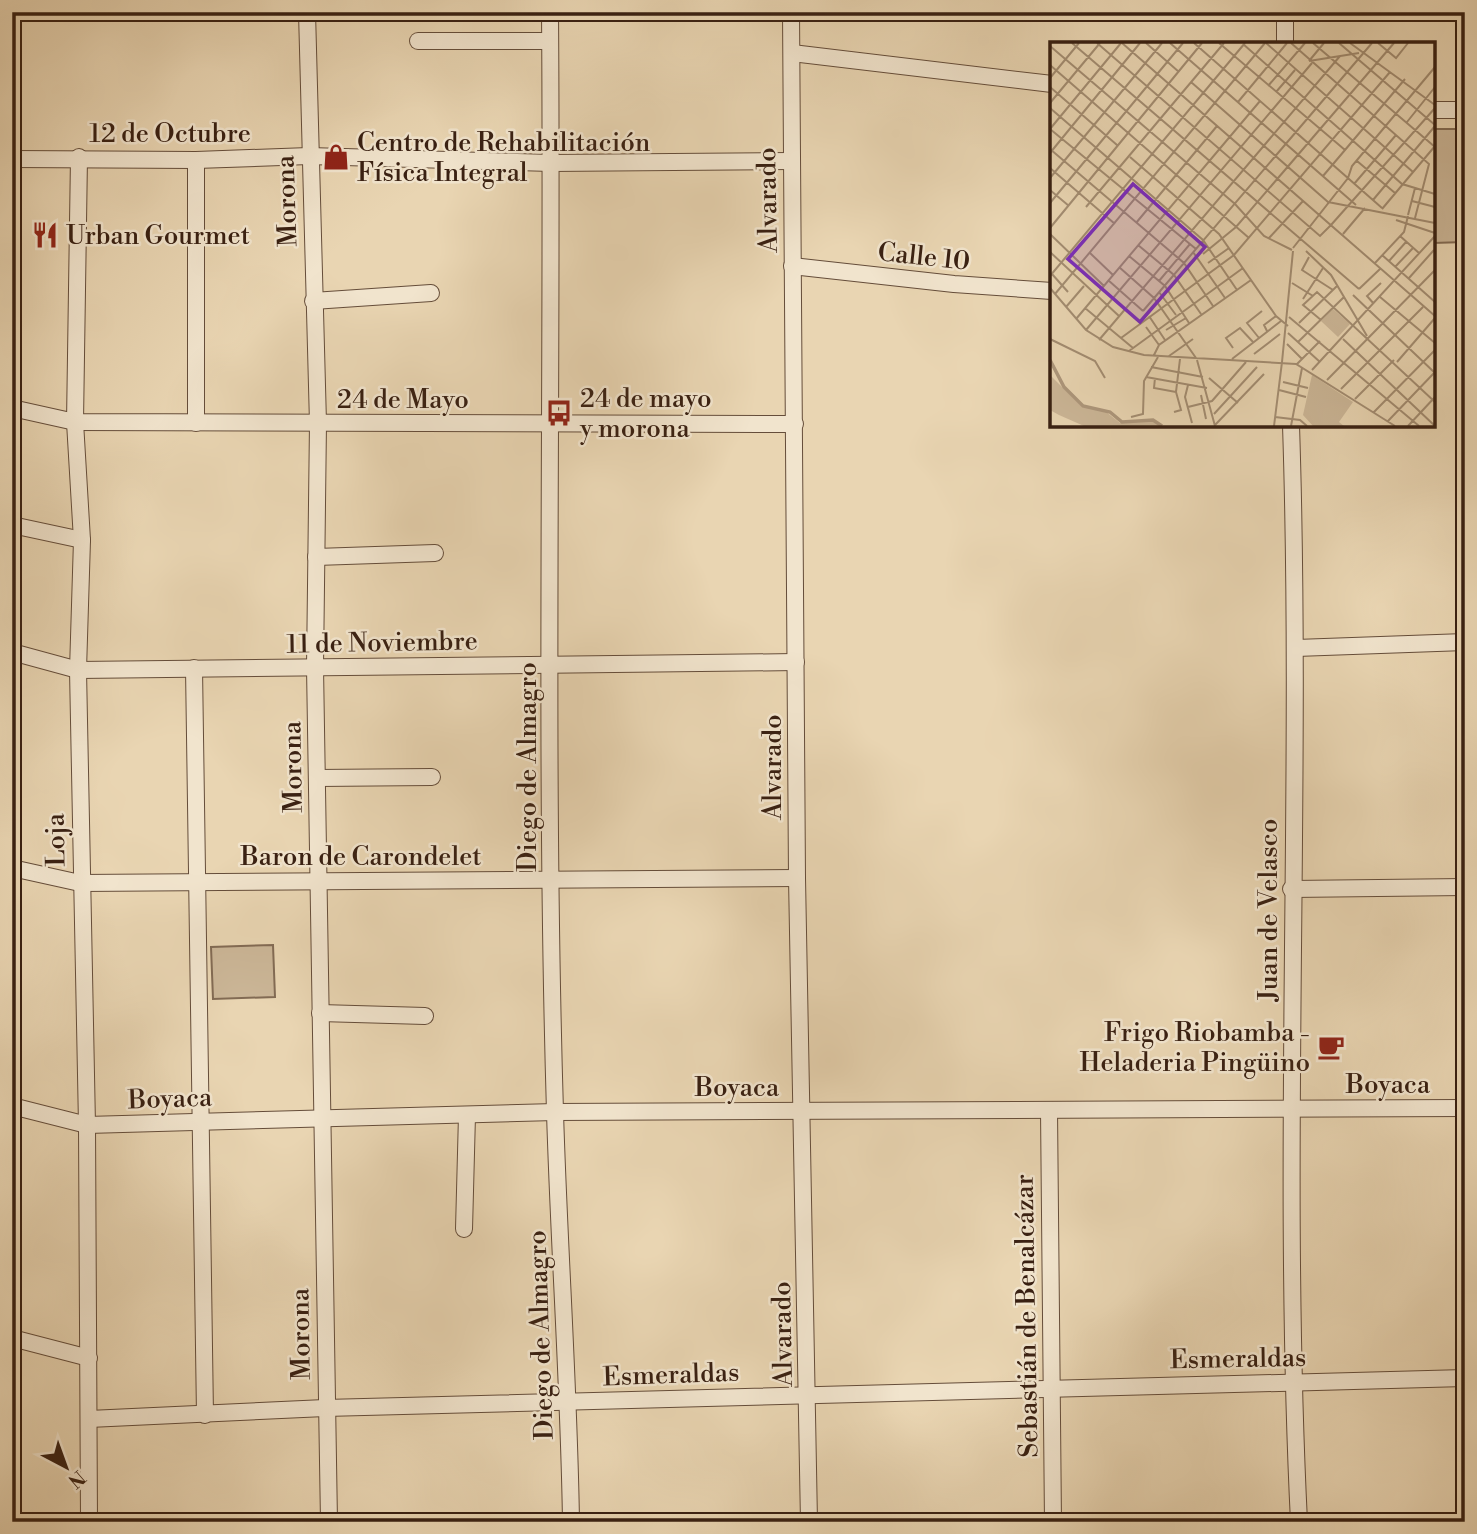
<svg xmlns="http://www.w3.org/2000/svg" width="1477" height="1534" font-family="'Libre Bodoni',serif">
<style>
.green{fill:#cbb697;stroke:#826b54;stroke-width:2}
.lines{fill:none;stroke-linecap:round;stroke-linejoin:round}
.street-casing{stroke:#654d3a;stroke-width:18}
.street{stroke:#f1e4cd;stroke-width:16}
.labels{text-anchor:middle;stroke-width:5;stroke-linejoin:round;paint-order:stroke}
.street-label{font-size:26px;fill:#392012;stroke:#f1e4cd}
.poi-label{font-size:26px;fill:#392012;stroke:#f1e4cd;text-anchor:start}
.inset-river{fill:none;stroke:#ad977c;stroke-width:3.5}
.inset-road{fill:none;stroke:#a38d72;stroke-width:2}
.view{fill:#7b2cbf;fill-opacity:0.15;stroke:#7b2cbf;stroke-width:3.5}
.inset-edge{fill:none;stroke:#392012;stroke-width:3.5}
</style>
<rect width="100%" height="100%" fill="#e9d5b2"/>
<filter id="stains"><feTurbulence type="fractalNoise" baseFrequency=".00286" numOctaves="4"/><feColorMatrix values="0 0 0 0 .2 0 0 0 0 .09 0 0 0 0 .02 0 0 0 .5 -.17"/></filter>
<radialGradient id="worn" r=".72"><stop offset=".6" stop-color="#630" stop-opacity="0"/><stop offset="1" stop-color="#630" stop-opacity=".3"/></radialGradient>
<g class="green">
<path d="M1433,129H1465V242L1433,243Z"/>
<path d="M273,945L275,997L213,999L211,947Z"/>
</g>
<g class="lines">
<g class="street-casing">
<g id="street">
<path d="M307,12L318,423L315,667L329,1522"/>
<path d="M550,12C553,379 544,746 555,1112C559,1249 569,1385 571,1522"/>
<path d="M791,12L797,878L809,1522"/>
<path d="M418,41H550"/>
<path d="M1285,44V12"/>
<path d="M792,53L1052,84"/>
<path d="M1433,110H1465"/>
<path d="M79,157L75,422L82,540L78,670L87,1125L89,1522"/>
<path d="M12,159L196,160L309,156L551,163L790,161"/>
<path d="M196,160V423"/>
<path d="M792,266L954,284L1052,291"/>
<path d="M313,301L431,293"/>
<path d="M12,408L75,422L795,424"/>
<path d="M1291,425C1303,791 1281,1156 1299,1522"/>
<path d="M12,525L82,540"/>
<path d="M316,557L435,553"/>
<path d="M1296,648L1465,642"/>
<path d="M12,652L78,670L796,662"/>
<path d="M194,668L205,1415"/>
<path d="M317,778L432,777"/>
<path d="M12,868L80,883L797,878"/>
<path d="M1291,889L1465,887"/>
<path d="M320,1013L425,1016"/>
<path d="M12,1106L87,1125L555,1112L1465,1108"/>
<path d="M1049,1110L1053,1522"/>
<path d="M464,1229L467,1115"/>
<path d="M12,1338L89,1358"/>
<path d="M89,1419L325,1408L1465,1378"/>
</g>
</g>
<use href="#street" class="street"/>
</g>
<defs>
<g id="shop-bare" transform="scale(2.1)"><path d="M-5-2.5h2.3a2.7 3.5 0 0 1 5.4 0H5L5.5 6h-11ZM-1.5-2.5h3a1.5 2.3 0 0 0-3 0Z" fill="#8f2418" stroke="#f1e4cd" stroke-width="2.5" paint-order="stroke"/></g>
<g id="restaurant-bare" transform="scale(2.1)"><path d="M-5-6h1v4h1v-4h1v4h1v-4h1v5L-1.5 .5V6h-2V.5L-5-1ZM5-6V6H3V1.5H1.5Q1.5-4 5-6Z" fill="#8f2418" stroke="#f1e4cd" stroke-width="2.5" paint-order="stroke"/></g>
<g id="bus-bare" transform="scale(2.1)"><path d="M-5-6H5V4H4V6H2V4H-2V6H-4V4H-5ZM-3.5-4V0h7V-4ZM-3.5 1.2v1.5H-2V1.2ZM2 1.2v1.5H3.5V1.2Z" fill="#8f2418" stroke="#f1e4cd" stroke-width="2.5" paint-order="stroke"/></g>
<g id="cafe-bare" transform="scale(2.1)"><path d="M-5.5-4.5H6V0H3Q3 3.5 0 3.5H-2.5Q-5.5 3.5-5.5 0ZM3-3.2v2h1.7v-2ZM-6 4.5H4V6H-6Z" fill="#8f2418" stroke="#f1e4cd" stroke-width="2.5" paint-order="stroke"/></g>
</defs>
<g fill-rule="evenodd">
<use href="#shop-bare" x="336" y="157"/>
<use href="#restaurant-bare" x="45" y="235"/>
<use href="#bus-bare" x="559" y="413"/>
<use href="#cafe-bare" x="1331" y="1047"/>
</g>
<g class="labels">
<g class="street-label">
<text x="170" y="142">12 de Octubre</text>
<text transform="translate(767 200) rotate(-91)" y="9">Alvarado</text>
<text transform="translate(286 201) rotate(-92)" y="9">Morona</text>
<text transform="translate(924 256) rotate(6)" y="9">Calle 10</text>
<text x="403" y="408">24 de Mayo</text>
<text transform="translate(382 642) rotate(-1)" y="9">11 de Noviembre</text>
<text transform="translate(292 767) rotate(-91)" y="9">Morona</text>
<text transform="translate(527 767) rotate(-90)" y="9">Diego de Almagro</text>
<text transform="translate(772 767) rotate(-90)" y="9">Alvarado</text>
<text transform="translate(55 840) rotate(-91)" y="9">Loja</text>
<text x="361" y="865">Baron de Carondelet</text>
<text transform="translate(1268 910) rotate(-90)" y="9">Juan de Velasco</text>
<text x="1388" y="1093">Boyaca</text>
<text x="737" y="1096">Boyaca</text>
<text transform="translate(170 1098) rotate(-2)" y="9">Boyaca</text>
<text transform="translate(1026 1316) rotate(-91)" y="9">Sebastián de Benalcázar</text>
<text transform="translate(300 1334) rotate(-91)" y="9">Morona</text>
<text transform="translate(782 1334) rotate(-91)" y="9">Alvarado</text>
<text transform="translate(540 1335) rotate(-92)" y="9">Diego de Almagro</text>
<text transform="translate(1238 1358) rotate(-1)" y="9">Esmeraldas</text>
<text transform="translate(671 1374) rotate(-2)" y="9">Esmeraldas</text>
</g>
<g class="poi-label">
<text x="357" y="151">Centro de Rehabilitación<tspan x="357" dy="30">Física Integral</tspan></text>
<text x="66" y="244">Urban Gourmet</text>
<text x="580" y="407">24 de mayo<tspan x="580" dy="30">y morona</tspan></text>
<text x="1310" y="1041" text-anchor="end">Frigo Riobamba -<tspan x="1310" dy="30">Heladeria Pingüino</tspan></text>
</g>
</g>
<g transform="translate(1050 42)">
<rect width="385" height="385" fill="#e9d5b2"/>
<path d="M283,267L300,282L288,295L271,279ZM0,333L32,365L55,369L70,381L102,379L110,384H34L9,373L0,368ZM262,333L303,360L289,380L294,384H263L253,373Z" fill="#cbb697"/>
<path class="inset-river" d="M0,318L14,345L33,364L60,370L72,380L103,378L112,384"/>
<path class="inset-road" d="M22,1L309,247M47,1L270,194L281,183M72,1L385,274M96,1L129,30M120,1L306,163M144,1L332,166M169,1L295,108M216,1L363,130M241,1L379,122L365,176M263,1L385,105M289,1L385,83M300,1L385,63M328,1L346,16L358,1M193,2L352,142L385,152M0,4L185,162L214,194L242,208M259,19L309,11M259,19L274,1M0,23L199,196M0,36L29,1M141,40L278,160M218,44L255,1M0,45L67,103M226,50L245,28M188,60L237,1M0,61L50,1M0,66L153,198L187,248M357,80L385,45M0,87L146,207M0,87L71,1M0,107L134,221L163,264M0,111L90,1M80,115L169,192L226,274L238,284M307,119L345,151M0,126L65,182M273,134L355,37M0,136L112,1M304,142L346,93M0,148L19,164M323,158L385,84M362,159L385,165M278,160L385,181M0,161L133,1M36,165L174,1M332,167L385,104M358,173L365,146M346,178L385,191M86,181L167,84M281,183L385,66M0,186L152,1M0,192L54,244M293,192L315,166M350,194L369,211M219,196L253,159M88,203L124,233L151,272M243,206L298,136L302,124L385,25M256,209L281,233L317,294M0,210L69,274M143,210L175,256M40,211L63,233M153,212L186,185L344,1M332,213L385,260M79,214L115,244L139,281M259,215L252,228L283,248M339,219L356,200M158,221L179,206M325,221L354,190L358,174M69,225L104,256L146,316M345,225L363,206M2,232L18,250M0,234L195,1M359,236L384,208M58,238L93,269M109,239L140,202M242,241L263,254M0,246L36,288L63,305L94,313L246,322L345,384M309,247L330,227M109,250L126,273M5,252L215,1M303,253L385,331M330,255L385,301M253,257L273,226M324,262L317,254L331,241M16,265L34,244M35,266L83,306M93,269L322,1M99,274L115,298M239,275L369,384M26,277L210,59M271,278L253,263L267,250L385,360M249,281L287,244M96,285L109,303M36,288L262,21M116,288L136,276M217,289L214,283L226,274M238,291L270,320M71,296L184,213L340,30M209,296L197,281L212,269M0,297L45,319L55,336M293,297L385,384M49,298L290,14M248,300L294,255M237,302L252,317M183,306L176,296L190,286L203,300M79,309L193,226M204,312L230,292M104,313L109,303L201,238M119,314L143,297M182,317L231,279M147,318L165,384M232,320L243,209M347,320L385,276M247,322L270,299M101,325L153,335M262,328L385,194M96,335L157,346M105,336L104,346L126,350M159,336L188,361M277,338L385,228M233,340L258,346M138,343L135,355L142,381M291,347L373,265M229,348L256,355M151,353L156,377M305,357L344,318M138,365L162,359L196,320M124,370L131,368L126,350L130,317M323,371L385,308M164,372L207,325M81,375L93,372L94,339L108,315M225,375L250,378L257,384M338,379L385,330M165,383L214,332M224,384L232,320M241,384L252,326M358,384L385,355"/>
<path class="view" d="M83,142L155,205L90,280L18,217Z"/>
<rect width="385" height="385" class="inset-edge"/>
</g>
<rect width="1477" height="1534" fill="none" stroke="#e9d5b2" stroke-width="42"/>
<rect x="14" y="14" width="1449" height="1506" fill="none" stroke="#392012" stroke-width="3.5"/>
<rect x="21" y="21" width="1435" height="1492" fill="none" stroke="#392012" stroke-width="2"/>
<g transform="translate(66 1467) rotate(139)" stroke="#f1e4cd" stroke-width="5" paint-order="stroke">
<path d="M0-5L12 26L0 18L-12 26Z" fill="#392012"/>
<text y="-10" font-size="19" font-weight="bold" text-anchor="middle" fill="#392012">N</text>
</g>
<rect width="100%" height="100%" filter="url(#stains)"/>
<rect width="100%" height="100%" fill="url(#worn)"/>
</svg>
